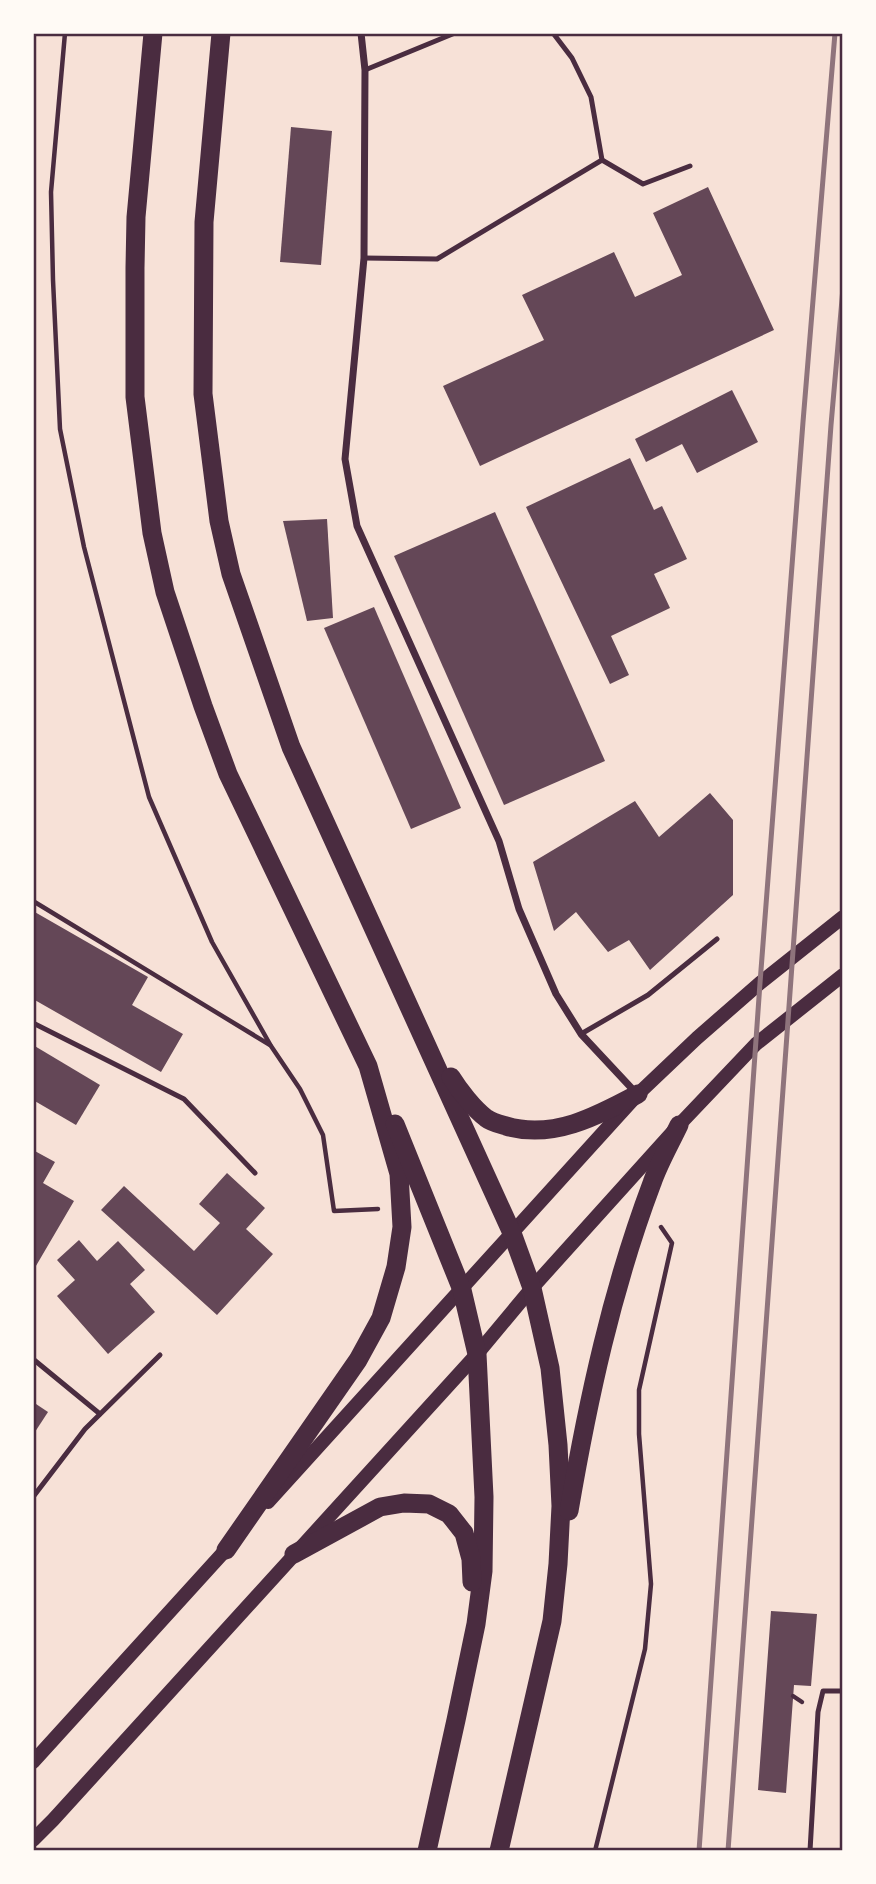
<svg xmlns="http://www.w3.org/2000/svg" width="876" height="1884" font-family="'Source Sans 3',sans-serif">
<style>
.building{fill:#644757}
.lines{fill:none;stroke-linecap:round;stroke-linejoin:round}
.path{stroke:#4a2c40;stroke-width:4.5}
.service{stroke:#4a2c40;stroke-width:5}
.minor{stroke:#4a2c40;stroke-width:7}
.secondary{stroke:#4a2c40;stroke-width:14}
.trunk{stroke:#4a2c40;stroke-width:19}
.rail{stroke:#8f747c;stroke-width:5}
.neatline{fill:none;stroke:#4a2c40;stroke-width:2.5}
</style>
<rect width="100%" height="100%" fill="#f7e1d7"/>
<g class="building">
<path d="M291,127L332,131L321,265L280,262Z"/>
<path d="M708,187L774,330L480,466L443,386L544,340L522,295L614,252L635,297L682,275L653,213Z"/>
<path d="M732,390L758,442L697,473L682,444L646,462L635,439Z"/>
<path d="M630,458L654,510L662,506L687,559L654,574L670,608L611,636L629,675L610,684L526,507Z"/>
<path d="M495,512L605,761L504,805L394,556Z"/>
<path d="M327,519L333,618L307,621L283,521Z"/>
<path d="M374,607L461,808L411,829L324,628Z"/>
<path d="M710,793L733,820V895L650,970L629,940L608,952L576,912L554,931L533,862L635,801L659,837Z"/>
<path d="M33,911L148,977L132,1005L183,1034L161,1072L33,999Z"/>
<path d="M33,1045L100,1085L76,1125L33,1100Z"/>
<path d="M33,1150L55,1162L43,1183L74,1201L33,1271Z"/>
<path d="M227,1173L265,1208L246,1229L273,1254L217,1315L101,1210L124,1186L194,1251L220,1223L199,1204Z"/>
<path d="M79,1240L97,1261L118,1241L145,1270L130,1284L155,1312L108,1354L57,1296L75,1280L57,1260Z"/>
<path d="M33,1402L48,1412L33,1435Z"/>
<path d="M771,1611L817,1614L811,1686L794,1685L786,1793L758,1790Z"/>
</g>
<g class="lines">
<g class="path">
<path d="M65,33L51,192L53,280L60,429L84,547L149,797L212,942L271,1046L300,1089L323,1135L334,1211L378,1209"/>
<path d="M33,901L270,1045"/>
<path d="M793,1696L802,1702"/>
<path d="M595,1851L645,1649L651,1584L639,1434V1390L672,1243L661,1227"/>
</g>
<g class="service">
<path d="M365,70L455,33"/>
<path d="M602,160L643,184L690,166"/>
<path d="M364,258L437,259L602,160L591,97L572,58L553,33"/>
<path d="M33,1023L184,1099L255,1173"/>
<path d="M581,1034L648,995L717,939"/>
<path d="M33,1359L100,1414"/>
<path d="M33,1497L85,1429L160,1355"/>
<path d="M810,1851L818,1712L823,1691H843"/>
</g>
<path class="minor" d="M361,33L365,70L364,258L345,459L357,526L499,841L519,909L556,994L581,1034L637,1094"/>
<g class="secondary">
<path d="M268,1502L638,1094L697,1038L760,983L843,917"/>
<path d="M33,1762L232,1543"/>
<path d="M33,1840L53,1820L477,1354L532,1288L679,1125L756,1044L843,975"/>
</g>
<g class="trunk">
<path d="M153,33L136,217L135,268V397L152,533L165,592L203,706L228,774L368,1066L399,1174L402,1227L396,1267L381,1318L358,1360L226,1550"/>
<path d="M221,33L204,222L203,394L219,521L231,574L291,747L512,1233L532,1288L550,1368L558,1445L561,1506L558,1564L552,1621L499,1851"/>
<path d="M451,1077C459,1090 474,1109 486,1118C491,1122 499,1124 506,1126C553,1140 597,1116 638,1094"/>
<path d="M395,1124L462,1290L477,1354L484,1497L483,1571L476,1624L456,1720L427,1851"/>
<path d="M569,1511C588,1400 612,1289 652,1183C659,1163 670,1144 679,1125"/>
<path d="M294,1554L380,1507L404,1503L429,1504L449,1514L464,1533L471,1559L472,1582"/>
</g>
<g class="rail">
<path d="M699,1851L760,983L803,422L835,33"/>
<path d="M728,1851L831,425L843,288"/>
</g>
</g>
<rect width="876" height="1884" fill="none" stroke="#fffaf5" stroke-width="70"/>
<rect x="35" y="35" width="806" height="1814" class="neatline"/>
</svg>
